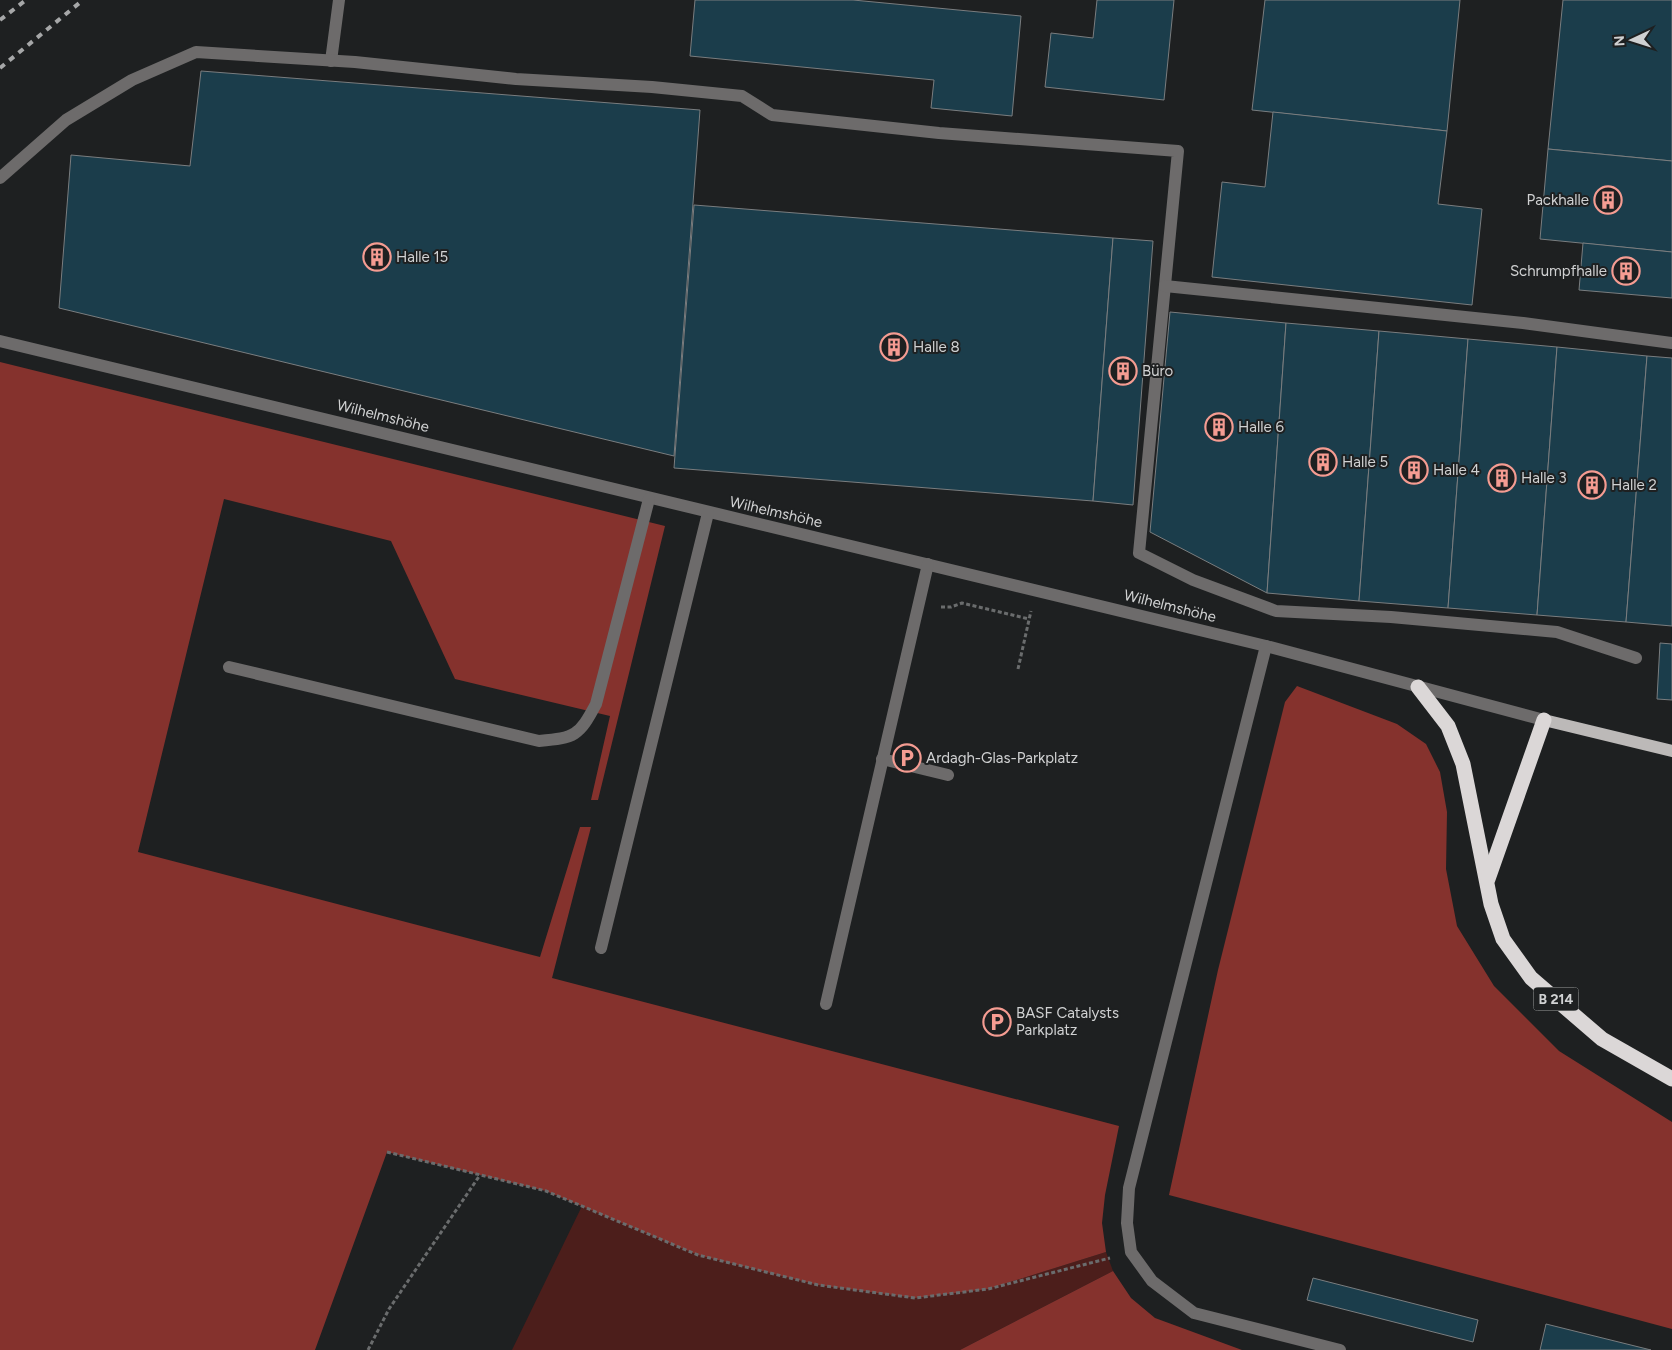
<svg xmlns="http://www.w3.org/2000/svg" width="1672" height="1350" font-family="Figtree,sans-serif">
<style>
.green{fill:#4c1e1b}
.forest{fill:#85322d}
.building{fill:#1b3d4b;stroke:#7a7d7f}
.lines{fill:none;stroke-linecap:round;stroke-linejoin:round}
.path{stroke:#6a6c6d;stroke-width:3;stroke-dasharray:4 2.5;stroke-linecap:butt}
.minor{stroke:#6d6b6b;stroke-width:12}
.major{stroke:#bcb9b8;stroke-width:12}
.highway{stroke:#dbd7d7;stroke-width:15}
.rail{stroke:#a6a7a8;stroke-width:4;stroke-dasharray:6 6;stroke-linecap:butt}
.labels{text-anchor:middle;stroke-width:4;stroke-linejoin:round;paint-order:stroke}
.shield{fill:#1e2021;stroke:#9b9c9d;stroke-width:1}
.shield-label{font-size:14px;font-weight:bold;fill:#d0d1d2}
.poi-label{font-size:15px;fill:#d0d1d2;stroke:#1e2021;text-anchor:start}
.street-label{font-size:15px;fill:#d0d1d2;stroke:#1e2021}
</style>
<rect width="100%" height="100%" fill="#1e2021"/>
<path class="green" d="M582,1206L698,1255L818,1285L915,1298L988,1289L1106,1252L1113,1271L960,1350H512Z"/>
<g class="forest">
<path d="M0,362L665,526L598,800H591L610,716L455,679L391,541L224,499L138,852L540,957L580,827H591L552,978L1119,1126L1105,1195L1102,1223L1106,1252L988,1289L915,1298L818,1285L698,1255L546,1191L387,1152L315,1350H0Z"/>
<path d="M1297,686L1397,724L1426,744L1440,772L1447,812L1446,869L1457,926L1494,986L1559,1051L1672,1122V1329L1169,1195L1218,970L1285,702Z"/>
<path d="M1113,1271L1131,1298L1155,1318L1242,1350H960Z"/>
</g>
<g class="building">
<path d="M695,0H853L1021,16L1012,116L931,108L934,80L690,56Z"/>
<path d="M1097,0H1174L1164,100L1045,87L1051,33L1093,38Z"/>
<path d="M1265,0H1460L1447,131L1252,110Z"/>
<path d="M1563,0H1672V161L1548,149Z"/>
<path d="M201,71L700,110L674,456L59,308L71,155L190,166Z"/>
<path d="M1273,112L1447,131L1438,204L1482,209L1472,305L1212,277L1222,182L1265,187Z"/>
<path d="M1548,149L1672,161V252L1540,239Z"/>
<path d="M694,205L1113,238L1093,501L674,468Z"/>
<path d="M1113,238L1153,241L1133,505L1093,501Z"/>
<path d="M1583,243L1672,252V298L1579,290Z"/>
<path d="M1170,312L1286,323L1267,593L1150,532Z"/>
<path d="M1286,323L1379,331L1359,601L1267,593Z"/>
<path d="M1379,331L1468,339L1448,608L1359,601Z"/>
<path d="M1468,339L1557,347L1537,615L1448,608Z"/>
<path d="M1557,347L1647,356L1626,622L1537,615Z"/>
<path d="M1647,356L1672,358V626L1626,622Z"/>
<path d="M1660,643L1672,644V700L1657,699Z"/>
<path d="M1313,1278L1478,1320L1473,1342L1307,1300Z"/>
<path d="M1546,1324L1651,1350H1540Z"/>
</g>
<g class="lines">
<g class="path">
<path d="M941,607H951L962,603L1029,619"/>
<path d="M1018,669L1031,611"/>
<path d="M387,1152L546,1191L698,1255L818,1285L915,1298L988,1289L1110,1258"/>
<path d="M368,1350L389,1309L480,1175"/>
</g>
<g class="minor">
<path d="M331,61L339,0"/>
<path d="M0,178L66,120L132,80L196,52L355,62L516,79L652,87L742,96L772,115L939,133L1178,151L1139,553L1193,580L1276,611L1391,617L1557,632L1636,658"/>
<path d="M1165,286L1523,323L1672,343"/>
<path d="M0,341L1266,646L1544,720"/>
<path d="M1266,646L1129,1188L1127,1223L1131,1252L1152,1281L1194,1313L1340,1350"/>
<path d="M229,667L539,741C575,738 579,736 596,704L649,499"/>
<path d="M882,759L948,775"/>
<path d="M601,948L708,513"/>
<path d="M826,1004L928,564"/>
</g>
<path class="major" d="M1544,720L1672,751"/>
<g class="highway">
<path d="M1418,687L1448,726L1463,764L1491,904L1503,939L1531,978L1602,1039L1672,1079"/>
<path d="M1488,879L1544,720"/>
</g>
<g class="rail">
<path d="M0,20L26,0"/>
<path d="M0,68L83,0"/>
</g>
</g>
<defs>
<g id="building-ring" transform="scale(1.4375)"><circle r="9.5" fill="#1e2021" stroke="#f59c92" stroke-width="1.5"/><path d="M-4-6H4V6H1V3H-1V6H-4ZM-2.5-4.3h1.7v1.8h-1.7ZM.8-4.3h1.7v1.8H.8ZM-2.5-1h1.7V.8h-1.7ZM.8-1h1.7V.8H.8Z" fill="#f59c92"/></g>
<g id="parking-ring" transform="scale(1.4375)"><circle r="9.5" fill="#1e2021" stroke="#f59c92" stroke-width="1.5"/><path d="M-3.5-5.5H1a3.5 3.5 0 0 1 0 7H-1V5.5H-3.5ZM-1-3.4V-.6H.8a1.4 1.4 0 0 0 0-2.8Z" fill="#f59c92"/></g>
</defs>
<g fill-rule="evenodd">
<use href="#building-ring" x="1608" y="200"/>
<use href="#building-ring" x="377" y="257"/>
<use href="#building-ring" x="1626" y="271"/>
<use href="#building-ring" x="894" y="347"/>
<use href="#building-ring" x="1123" y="371"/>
<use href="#building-ring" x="1219" y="427"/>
<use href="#building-ring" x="1323" y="462"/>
<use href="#building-ring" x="1414" y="470"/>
<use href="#building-ring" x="1502" y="478"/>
<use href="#building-ring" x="1592" y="485"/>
<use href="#parking-ring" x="907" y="758"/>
<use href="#parking-ring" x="997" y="1022"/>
</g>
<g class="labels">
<rect class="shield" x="1533.5" y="987.5" width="45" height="23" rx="4"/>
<g class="shield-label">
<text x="1556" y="1004">B 214</text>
</g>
<g class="poi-label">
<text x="1589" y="205" text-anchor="end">Packhalle</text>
<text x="396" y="262">Halle 15</text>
<text x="1607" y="276" text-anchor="end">Schrumpfhalle</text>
<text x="913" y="352">Halle 8</text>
<text x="1142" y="376">Büro</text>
<text x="1238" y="432">Halle 6</text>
<text x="1342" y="467">Halle 5</text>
<text x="1433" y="475">Halle 4</text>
<text x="1521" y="483">Halle 3</text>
<text x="1611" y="490">Halle 2</text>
<text x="926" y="763">Ardagh-Glas-Parkplatz</text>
<text x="1016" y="1018">BASF Catalysts<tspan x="1016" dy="17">Parkplatz</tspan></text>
</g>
<g class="street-label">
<text transform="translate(383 416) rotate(14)" y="5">Wilhelmshöhe</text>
<text transform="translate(776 512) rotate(13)" y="5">Wilhelmshöhe</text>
<text transform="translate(1170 606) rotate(14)" y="5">Wilhelmshöhe</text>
</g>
</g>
<g transform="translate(1632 40) rotate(266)" stroke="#1e2021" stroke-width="4" paint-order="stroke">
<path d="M0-4L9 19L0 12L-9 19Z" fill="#d0d1d2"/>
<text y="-8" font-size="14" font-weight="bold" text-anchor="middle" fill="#d0d1d2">N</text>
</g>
</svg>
